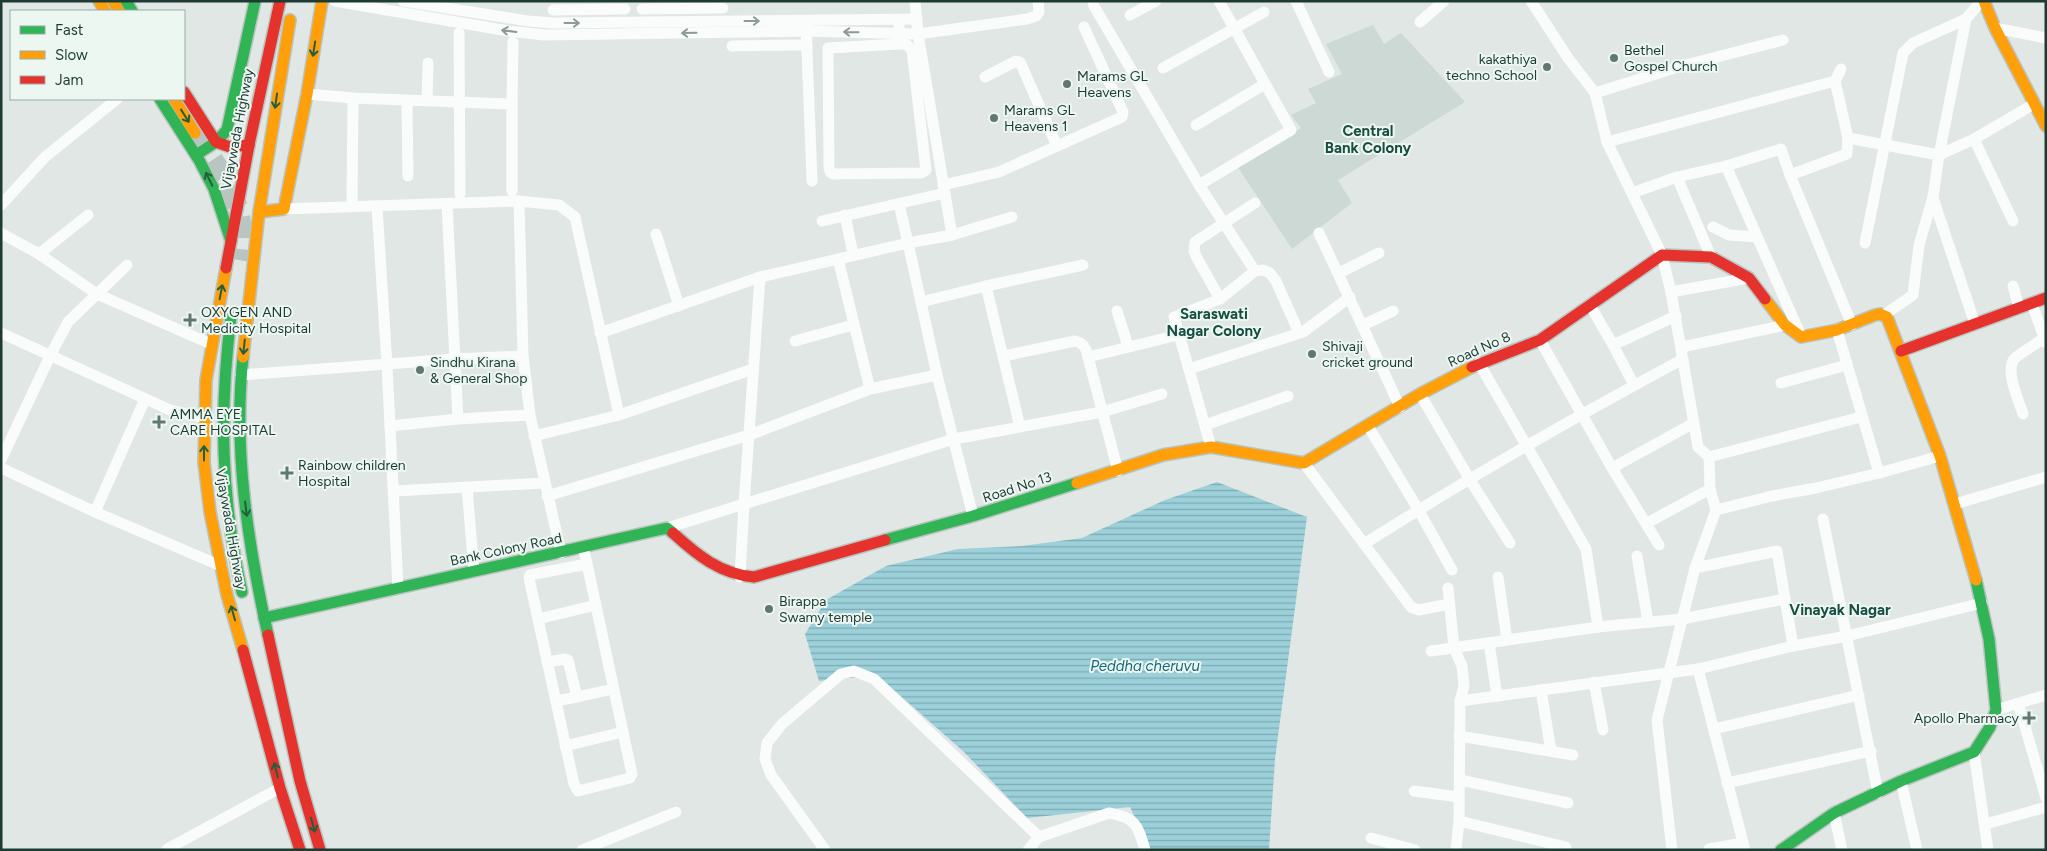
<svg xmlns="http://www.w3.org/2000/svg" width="2047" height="851" font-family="Figtree,sans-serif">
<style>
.built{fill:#cdd9d4}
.water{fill:url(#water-rules)}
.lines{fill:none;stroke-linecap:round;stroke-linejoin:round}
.highway-tunnel{stroke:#b9c5c1;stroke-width:21;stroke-dasharray:21 11;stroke-linecap:butt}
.fast-casing{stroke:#b9c4bf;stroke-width:14}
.slow-casing{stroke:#b9c4bf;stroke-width:14}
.jam-casing{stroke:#b9c4bf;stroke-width:14}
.street{stroke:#fafbfb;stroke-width:11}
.fast{stroke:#30b455;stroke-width:11}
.slow{stroke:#ff9f0a;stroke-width:11}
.jam{stroke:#e5322d;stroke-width:11}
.oneway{stroke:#8c9b97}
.oneway2{stroke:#235f3d}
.poi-dot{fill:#617771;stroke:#edf7f2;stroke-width:2}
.labels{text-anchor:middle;stroke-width:4;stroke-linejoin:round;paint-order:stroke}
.poi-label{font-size:14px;fill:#1d3b33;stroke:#edf7f2;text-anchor:start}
.street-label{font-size:14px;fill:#1d3b33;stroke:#edf7f2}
.neighbourhood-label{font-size:15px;font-weight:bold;fill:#184e42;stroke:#edf7f2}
.water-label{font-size:15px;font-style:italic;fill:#13677b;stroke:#edf7f2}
</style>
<defs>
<pattern id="water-rules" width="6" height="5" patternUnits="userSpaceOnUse" patternTransform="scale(1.25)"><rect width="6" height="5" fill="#9cd0da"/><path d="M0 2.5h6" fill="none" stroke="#7faab1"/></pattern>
</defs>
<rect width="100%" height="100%" fill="#e0e7e4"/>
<path class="built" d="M1373,25L1384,44L1401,33L1465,102L1338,180L1352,203L1292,249L1237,166L1301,128L1291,115L1316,103L1308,89L1342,74L1326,44Z"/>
<path class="water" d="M1217,482L1307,517L1275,759L1269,850H1150L1130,807L1027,818L964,752L877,675L819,681L805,634L826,600L886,566L958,549L1022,546L1082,538L1165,500Z"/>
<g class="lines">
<path class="highway-tunnel" d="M195,133C224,179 249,202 239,260"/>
<g class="fast-casing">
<g id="fast">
<path d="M126,1L132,11"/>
<path d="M160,99L199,160L214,189L231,241"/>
<path d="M196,155L216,142L227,130L255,1"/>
<path d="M231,317C219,412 221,498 242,592"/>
<path d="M243,357C233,449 248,545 268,635"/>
<path d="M885,540L973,516L1077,483"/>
<path d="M264,618L667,528L673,533"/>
<path d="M1781,850L1834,813L1901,781L1974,752L1990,727L1996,710L1989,639L1976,580"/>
</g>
</g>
<g class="slow-casing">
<g id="slow">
<path d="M99,1L105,11"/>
<path d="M113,1L119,11"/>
<path d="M1984,1L1995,28L2046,126"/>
<path d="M174,99L195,133"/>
<path d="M259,212L284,209L307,94L322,1"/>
<path d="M226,268L206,380L204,462L210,512L227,595L243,650"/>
<path d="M1765,299L1785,325L1801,337L1837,330L1875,315L1880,314L1887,317L1940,456L1976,580"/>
<path d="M243,357L259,212L290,20"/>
<path d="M1077,483L1163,455L1211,447L1304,463L1420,394L1472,367"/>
</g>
</g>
<g class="jam-casing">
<g id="jam">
<path d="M184,92L216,142L230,147L249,145"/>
<path d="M226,268L250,140L280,1"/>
<path d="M1901,351L2046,298"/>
<path d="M1472,367L1540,340L1662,255L1711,257L1749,278L1765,299"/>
<path d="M673,533C697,555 720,574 754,577L885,540"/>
<path d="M268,635L300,781L320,850"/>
<path d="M243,650L280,788L300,850"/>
</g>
</g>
<g class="street">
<path d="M335,1L508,31L544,35L806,31L918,34L1027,19L1036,16L1039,12L1038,1"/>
<path d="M403,1L528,21L553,23L917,19"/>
<path d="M1093,1L1094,6L1199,185L1255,271"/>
<path d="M1296,1L1329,72"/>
<path d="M1531,1L1568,58L1595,93L1607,142L1662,255L1671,292L1698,447L1709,457L1710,489L1716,510L1695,568L1657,720L1672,850"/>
<path d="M642,9L723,8"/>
<path d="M553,10L625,9"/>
<path d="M1130,15L1156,1"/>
<path d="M1420,22L1444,1"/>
<path d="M806,25L812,181"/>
<path d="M899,26L900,44H906L912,50L926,170L921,173L833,174L830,172L829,168L828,48L900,44"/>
<path d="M1995,28L2046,38"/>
<path d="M459,33L460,194"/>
<path d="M732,46L807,45"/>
<path d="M1163,68L1264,12"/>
<path d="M985,77L1016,61L1020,62L1057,146"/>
<path d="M1835,81L1841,69"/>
<path d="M1595,93L1678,67L1783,40"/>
<path d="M307,94L353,98L512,104V191"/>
<path d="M407,101L408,176"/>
<path d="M427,101L428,63"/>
<path d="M512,104L513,42"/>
<path d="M1196,125L1265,84"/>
<path d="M1848,138L1939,155L1974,139L2034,104"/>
<path d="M1974,139L2013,221"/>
<path d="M1607,142L1835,81L1848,138L1847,154L1790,175"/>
<path d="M1726,166L1801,336"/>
<path d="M1677,177L1711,257"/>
<path d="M943,185L999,172L1122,117L1123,112L1084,27"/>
<path d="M1199,185L1291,130L1219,1"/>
<path d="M1632,193L1677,177L1726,166L1781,149L1790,175L1852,325"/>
<path d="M1933,198L1975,324"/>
<path d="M352,199L353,98"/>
<path d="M519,201L523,356L530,415L561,553"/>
<path d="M899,204L908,243L952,235L918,34L915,1"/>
<path d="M1,205L45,157L117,99"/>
<path d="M377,207L387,365L398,588"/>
<path d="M284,209L519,201L559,205L575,217L619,415"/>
<path d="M845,215L853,254"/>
<path d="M822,221L945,193"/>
<path d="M1713,227L1729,235L1757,237"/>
<path d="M1,233L39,254L97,294L211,344"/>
<path d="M1319,233L1400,407"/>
<path d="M656,234L679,306"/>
<path d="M952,235L1012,217"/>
<path d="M1865,243L1903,53L1913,43L1966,19"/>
<path d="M39,254L88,215"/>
<path d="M838,259L870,389"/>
<path d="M1339,273L1379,253"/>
<path d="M986,286L1020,427"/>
<path d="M2013,286L2019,308"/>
<path d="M1671,292L1749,278"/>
<path d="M1220,299L1197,258L1194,251L1195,242L1255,203"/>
<path d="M921,302L986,286L1083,265"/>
<path d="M2032,304L2046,343"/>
<path d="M1590,305L1613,345"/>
<path d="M1117,311L1128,346"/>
<path d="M1884,315L1913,295L1919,245L1933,197L1939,155L1966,19L1981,1"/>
<path d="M1363,325L1393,311"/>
<path d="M1837,330L1879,473"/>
<path d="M1,333L170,410L205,418"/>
<path d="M600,333L760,277"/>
<path d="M1540,340L1612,468L1659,545"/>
<path d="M795,341L853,325"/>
<path d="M1682,347L1785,325"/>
<path d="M1004,356L1075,341C1084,343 1086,348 1088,357L1178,335"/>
<path d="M1088,357L1118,471"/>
<path d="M1479,363L1586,549L1598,627"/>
<path d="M1189,369L1303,332L1350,297"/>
<path d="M241,375L454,359L523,356"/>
<path d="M1781,383L1847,365"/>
<path d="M1634,385L1613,345L1676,316"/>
<path d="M1420,394L1470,480L1510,543"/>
<path d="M2023,414C2019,401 2005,372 2014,359C2017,355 2038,343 2044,338"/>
<path d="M458,419L530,415"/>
<path d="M1205,425L1288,396"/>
<path d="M390,426L458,419L447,204"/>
<path d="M1368,426L1418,509L1452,570"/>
<path d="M534,436L619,415L753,369"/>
<path d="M1211,447L1174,317L1220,299L1255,271L1263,270L1270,273L1276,281L1299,333"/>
<path d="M1709,457L1861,417"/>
<path d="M1,460L50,356L68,322L127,265"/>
<path d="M1304,463L1411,607L1419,610L1449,604"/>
<path d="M1,468L95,512L221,566"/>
<path d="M1612,468L1694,423"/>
<path d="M467,487L474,571"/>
<path d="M394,491L544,483"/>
<path d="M547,496L749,435L870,389L937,375"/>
<path d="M1955,504L2046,477"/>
<path d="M1716,510L1772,496L1816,488L1879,473L1940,456"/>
<path d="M95,512L145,399"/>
<path d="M1823,519L1878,793"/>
<path d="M1647,523L1710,489"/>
<path d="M667,528L744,504L760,277L908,243L937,375L973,516"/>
<path d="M1364,544C1468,478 1575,417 1683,359"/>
<path d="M583,548L586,559L632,774L630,778L578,791L574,784L529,578L530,575L587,564"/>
<path d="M1637,556L1648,622"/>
<path d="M1695,568L1777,551L1793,646"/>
<path d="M740,577L744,504L954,439L1102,412L1162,394"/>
<path d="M1498,577L1507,640"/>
<path d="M1448,588L1454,648L1462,666L1464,686L1460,701L1459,821L1456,850"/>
<path d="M538,619L596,605"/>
<path d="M1489,643L1497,696"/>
<path d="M1431,651L1598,627L1682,619L1785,599"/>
<path d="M547,662L565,659L568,660L577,697L556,701"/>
<path d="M1698,669L1745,850"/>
<path d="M1594,682L1603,730"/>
<path d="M1541,690L1551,751"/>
<path d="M577,697L613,689"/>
<path d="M1460,701L1698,669L1793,646L1847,636L1982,603"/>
<path d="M2018,703L2046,798"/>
<path d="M1996,710L2046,695"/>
<path d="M1714,729L1859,695"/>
<path d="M1459,736L1573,755"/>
<path d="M565,746L623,732"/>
<path d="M1974,752L1988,850"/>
<path d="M1460,780L1568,803"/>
<path d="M1901,781L1917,850"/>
<path d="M1727,783L1871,751"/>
<path d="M1414,791L1459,797"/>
<path d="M1834,813L1842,850"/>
<path d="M1459,821L1566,847"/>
<path d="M1986,824L2046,807"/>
<path d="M1371,838L1415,850"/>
<path d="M167,849L280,788"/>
<path d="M1709,849L1743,843"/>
<path d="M582,850L676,812"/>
<path d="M825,850L771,775L765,759L767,743L782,724L841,674L854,671L874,679L1039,837"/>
<path d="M1028,850L1039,837L1109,813C1136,817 1138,826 1145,850"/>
</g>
<use href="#fast" class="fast"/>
<use href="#slow" class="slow"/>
<use href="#jam" class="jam"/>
</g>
<defs><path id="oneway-shaft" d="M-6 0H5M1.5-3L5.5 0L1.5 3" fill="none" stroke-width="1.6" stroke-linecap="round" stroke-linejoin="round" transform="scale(1.25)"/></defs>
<g class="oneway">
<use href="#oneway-shaft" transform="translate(752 21)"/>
<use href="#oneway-shaft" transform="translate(572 23)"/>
<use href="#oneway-shaft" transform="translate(509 31) rotate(-173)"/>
<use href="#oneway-shaft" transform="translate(851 32) rotate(-179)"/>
<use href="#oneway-shaft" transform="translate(689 33) rotate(179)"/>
</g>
<g class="oneway2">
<use href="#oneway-shaft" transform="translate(314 49) rotate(99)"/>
<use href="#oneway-shaft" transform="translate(276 101) rotate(98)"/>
<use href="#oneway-shaft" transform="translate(185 116) rotate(58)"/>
<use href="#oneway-shaft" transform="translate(209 179) rotate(-116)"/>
<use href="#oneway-shaft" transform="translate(221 292) rotate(-79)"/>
<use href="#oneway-shaft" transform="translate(244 347) rotate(96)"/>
<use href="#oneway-shaft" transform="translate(204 453) rotate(-90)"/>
<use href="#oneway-shaft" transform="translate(246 509) rotate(83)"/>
<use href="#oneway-shaft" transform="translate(233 613) rotate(-106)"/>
<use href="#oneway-shaft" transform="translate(276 770) rotate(-104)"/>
<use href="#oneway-shaft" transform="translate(313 825) rotate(74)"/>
</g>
<g class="poi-dot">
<circle cx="1614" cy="58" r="5"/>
<circle cx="1547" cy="67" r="5"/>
<circle cx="1067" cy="84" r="5"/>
<circle cx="994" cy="118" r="5"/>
<path d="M187.5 312.5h5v5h5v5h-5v5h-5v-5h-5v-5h5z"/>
<circle cx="1312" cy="354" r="5"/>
<circle cx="420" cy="370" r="5"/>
<path d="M156.5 414.5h5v5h5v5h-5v5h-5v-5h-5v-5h5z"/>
<path d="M284.5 465.5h5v5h5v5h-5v5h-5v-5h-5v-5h5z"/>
<circle cx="769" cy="609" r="5"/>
<path d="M2026.5 710.5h5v5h5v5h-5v5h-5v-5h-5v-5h5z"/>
</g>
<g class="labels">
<g class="poi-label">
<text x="1624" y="55">Bethel<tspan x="1624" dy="16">Gospel Church</tspan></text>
<text x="1537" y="64" text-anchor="end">kakathiya<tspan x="1537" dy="16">techno School</tspan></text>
<text x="1077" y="81">Marams GL<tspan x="1077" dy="16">Heavens</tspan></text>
<text x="1004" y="115">Marams GL<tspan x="1004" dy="16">Heavens 1</tspan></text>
<text x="201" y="317">OXYGEN AND<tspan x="201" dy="16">Medicity Hospital</tspan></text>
<text x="1322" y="351">Shivaji<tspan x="1322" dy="16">cricket ground</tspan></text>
<text x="430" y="367">Sindhu Kirana<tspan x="430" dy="16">&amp; General Shop</tspan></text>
<text x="170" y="419">AMMA EYE<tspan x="170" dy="16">CARE HOSPITAL</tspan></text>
<text x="298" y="470">Rainbow children<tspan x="298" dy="16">Hospital</tspan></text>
<text x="779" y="606">Birappa<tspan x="779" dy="16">Swamy temple</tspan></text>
<text x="2019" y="723" text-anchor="end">Apollo Pharmacy</text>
</g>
<g class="street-label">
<text transform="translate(237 129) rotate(-79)" y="5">Vijaywada Highway</text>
<text transform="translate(1479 349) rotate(-24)" y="5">Road No 8</text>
<text transform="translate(1017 487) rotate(-18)" y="5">Road No 13</text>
<text transform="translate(231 529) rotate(80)" y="5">Vijaywada Highway</text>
<text transform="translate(506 549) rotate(-12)" y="5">Bank Colony Road</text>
</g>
<g class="neighbourhood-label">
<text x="1368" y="136">Central<tspan x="1368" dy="17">Bank Colony</tspan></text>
<text x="1214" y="319">Saraswati<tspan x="1214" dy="17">Nagar Colony</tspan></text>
<text x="1840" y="615">Vinayak Nagar</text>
</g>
<g class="water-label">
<text x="1145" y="671">Peddha cheruvu</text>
</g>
</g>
<rect width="2047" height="851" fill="none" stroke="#1d3b33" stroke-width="5"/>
<rect x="10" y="10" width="175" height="90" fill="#edf7f2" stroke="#9aaca6"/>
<rect x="20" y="26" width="25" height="8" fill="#30b455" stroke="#9aaca6"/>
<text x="55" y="35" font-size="15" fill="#1d3b33">Fast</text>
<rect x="20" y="51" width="25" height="8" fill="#ff9f0a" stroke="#9aaca6"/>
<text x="55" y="60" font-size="15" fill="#1d3b33">Slow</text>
<rect x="20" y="76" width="25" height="8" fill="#e5322d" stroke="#9aaca6"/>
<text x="55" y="85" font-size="15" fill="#1d3b33">Jam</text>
</svg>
